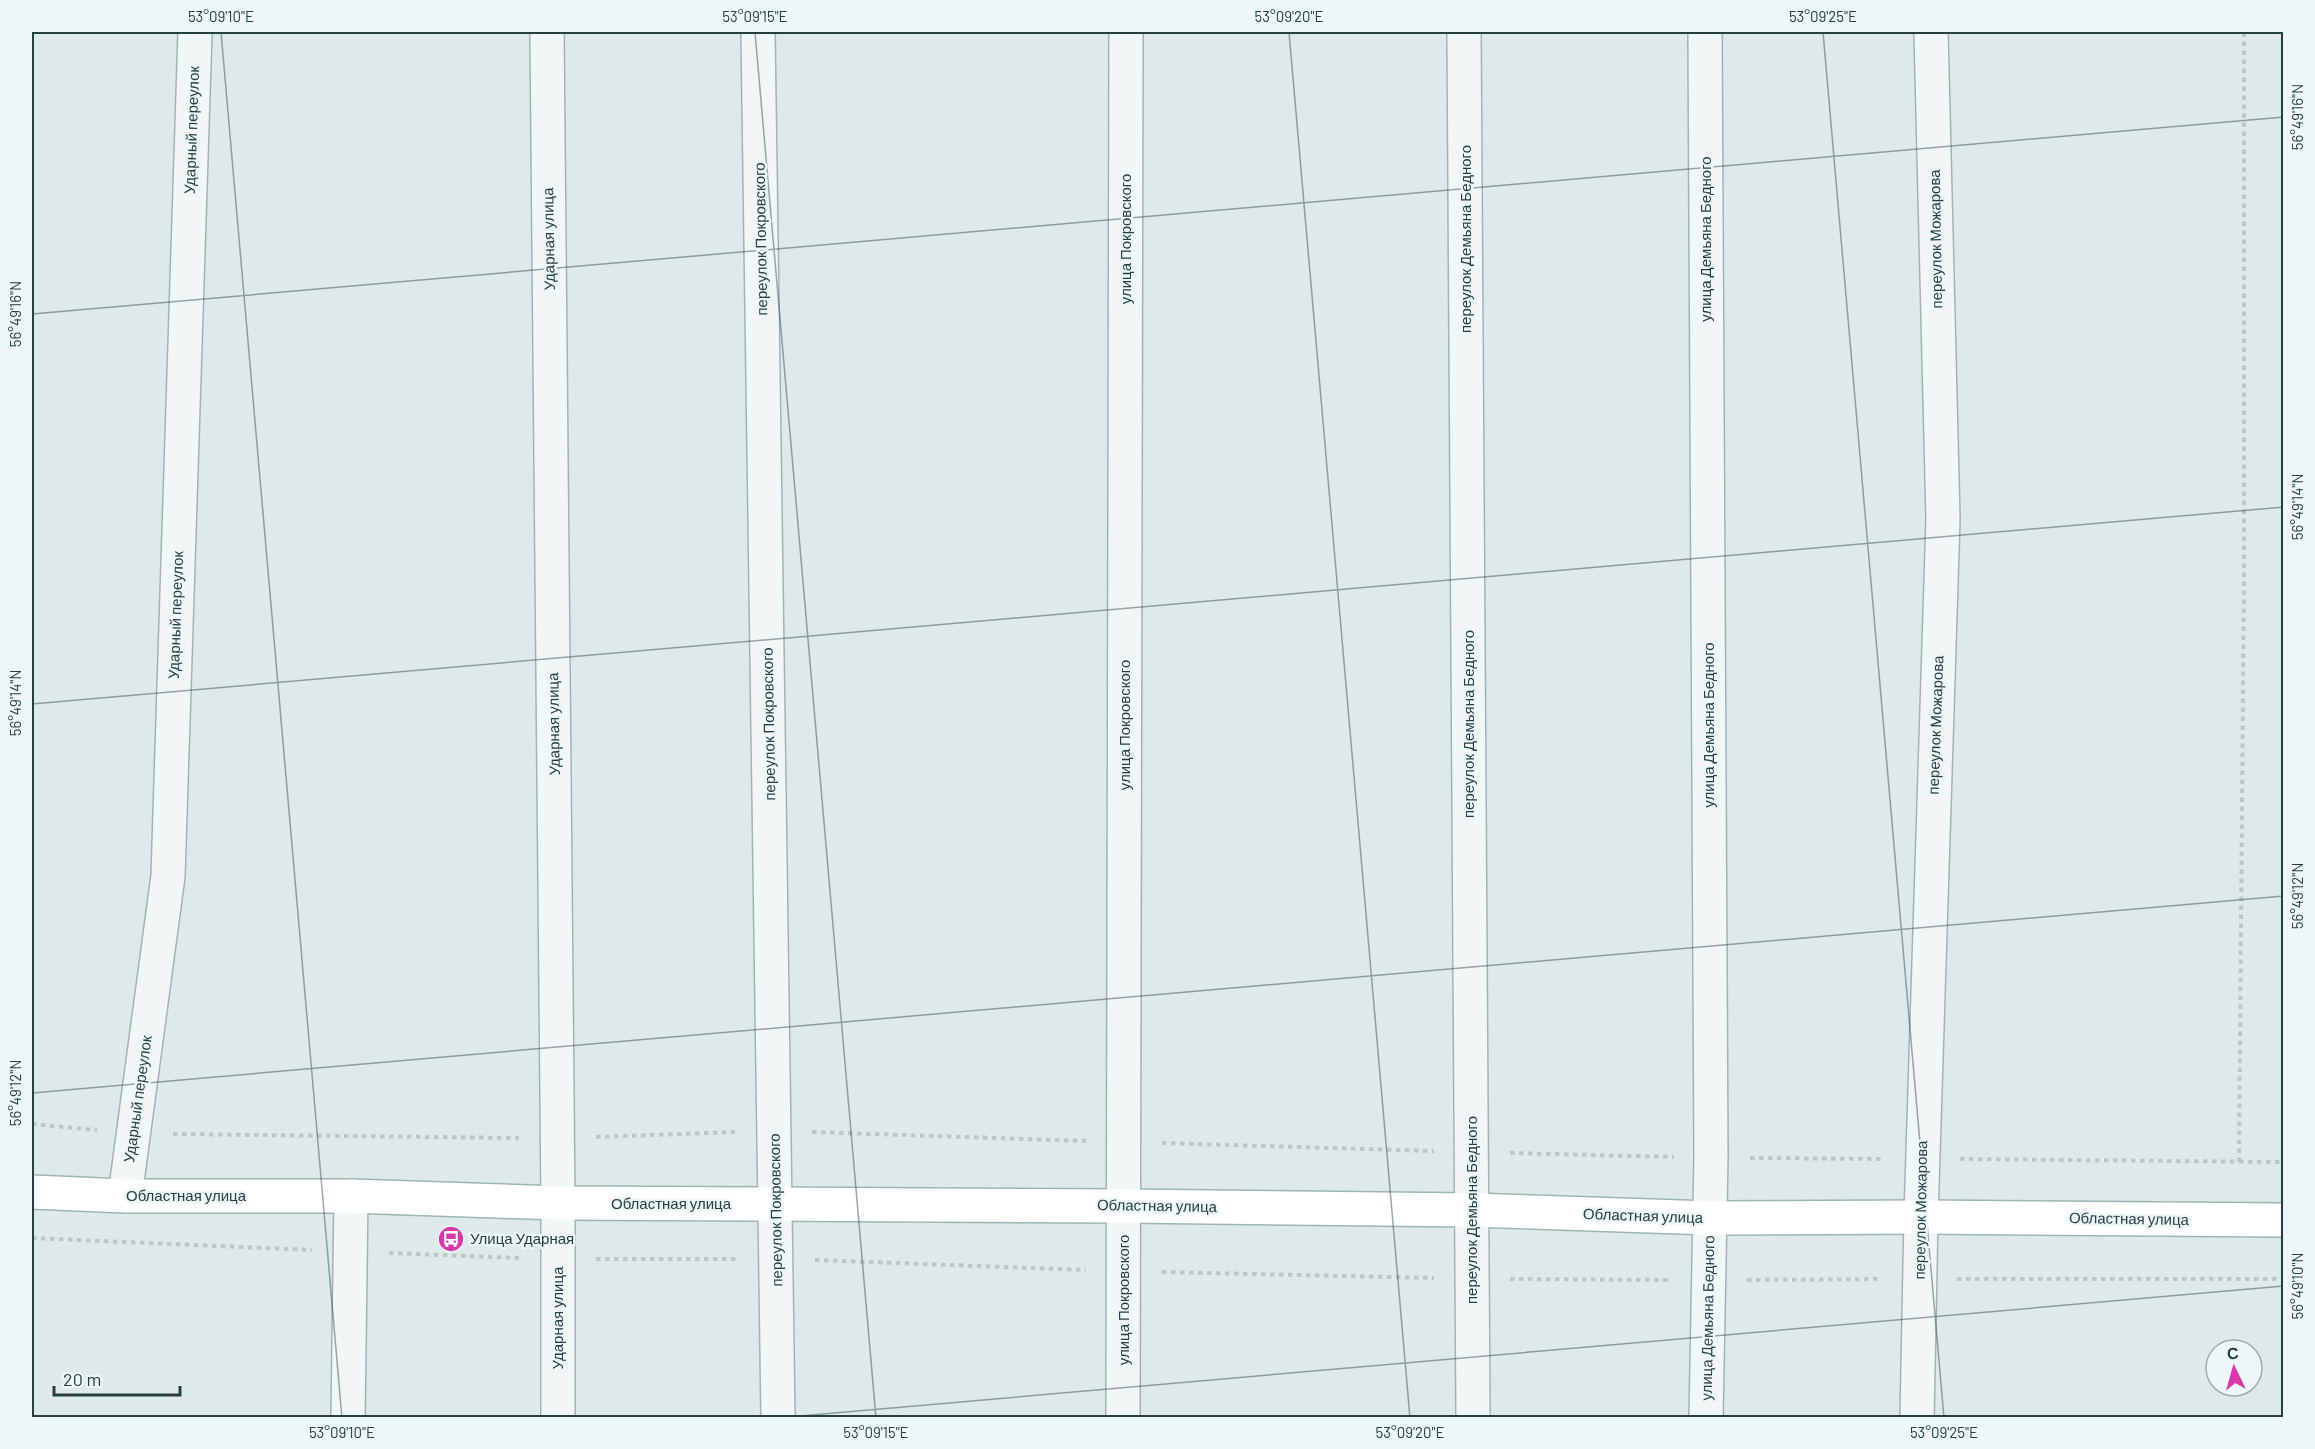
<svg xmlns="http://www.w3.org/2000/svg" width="2315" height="1449" font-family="Barlow,sans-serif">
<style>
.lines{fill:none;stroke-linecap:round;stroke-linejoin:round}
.minor-casing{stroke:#a3b3b4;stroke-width:36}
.major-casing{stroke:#9cb6b6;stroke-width:36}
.path{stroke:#bcc7c8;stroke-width:4;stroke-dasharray:4.5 4.5;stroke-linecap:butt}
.minor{stroke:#f1f7f7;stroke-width:33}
.major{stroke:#fff;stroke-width:33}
.ticks{fill:none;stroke:#264042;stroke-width:1.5;stroke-opacity:0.45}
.labels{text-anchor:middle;stroke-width:5;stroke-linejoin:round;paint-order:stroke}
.street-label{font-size:15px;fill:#264042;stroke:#eef7f7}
.poi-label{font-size:15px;fill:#264042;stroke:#eef7f7;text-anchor:start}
.neatline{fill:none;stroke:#264042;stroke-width:2}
.ticks-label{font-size:15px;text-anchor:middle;fill:#264042}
</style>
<rect width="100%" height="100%" fill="#dee9e9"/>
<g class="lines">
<g class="minor-casing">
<g id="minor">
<path d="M547,32L558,1203V1418"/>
<path d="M758,32L778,1418"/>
<path d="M1464,32L1473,1418"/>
<path d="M1705,32L1711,1157L1706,1418"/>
<path d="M125,1196L168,876L195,32"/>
<path d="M348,1418L351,1196"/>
<path d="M1123,1418L1126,32"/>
<path d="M1917,1418L1921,1217L1943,519L1931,32"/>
</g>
</g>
<g class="major-casing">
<path id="major" d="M32,1192L125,1196H351L558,1203L1125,1206L1473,1210L1710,1218L1921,1217L2284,1220"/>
</g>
<g class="path">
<path d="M32,1124L97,1130"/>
<path d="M812,1132L1086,1141"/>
<path d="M173,1134L519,1138"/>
<path d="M596,1137L735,1132"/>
<path d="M1162,1143L1434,1151"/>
<path d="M1510,1153L1674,1157"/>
<path d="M1750,1158L1884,1159"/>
<path d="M1960,1159L2284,1162"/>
<path d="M2239,1162L2244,581V32"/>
<path d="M32,1238L312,1250"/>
<path d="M389,1253L519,1258"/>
<path d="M596,1259H738"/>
<path d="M815,1260L1086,1270"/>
<path d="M1162,1272L1434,1278"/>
<path d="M1510,1279L1671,1280"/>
<path d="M1957,1279H2284"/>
<path d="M1747,1280L1881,1279"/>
</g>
<use href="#minor" class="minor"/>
<use href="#major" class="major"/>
</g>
<path class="ticks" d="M221,32L342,1418M755,32L876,1418M1289,32L1410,1418M1823,32L1944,1418M32,314L2284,117M32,704L2284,507M32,1093L2284,896M777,1418L2284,1286"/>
<defs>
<g id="bus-disc" transform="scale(1.35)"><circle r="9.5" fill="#dc36ad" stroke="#eef7f7"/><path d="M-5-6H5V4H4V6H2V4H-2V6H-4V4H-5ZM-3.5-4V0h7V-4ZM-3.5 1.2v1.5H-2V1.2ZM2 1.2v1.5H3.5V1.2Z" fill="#fff"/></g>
</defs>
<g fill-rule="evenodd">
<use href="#bus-disc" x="451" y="1239"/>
</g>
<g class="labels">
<g class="street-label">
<text transform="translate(192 130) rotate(-88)" y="5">Ударный переулок</text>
<text transform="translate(549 239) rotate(-91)" y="5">Ударная улица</text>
<text transform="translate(761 239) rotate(-91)" y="5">переулок Покровского</text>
<text transform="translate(1126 239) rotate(-90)" y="5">улица Покровского</text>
<text transform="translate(1466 239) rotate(-90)" y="5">переулок Демьяна Бедного</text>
<text transform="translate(1706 239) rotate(-90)" y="5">улица Демьяна Бедного</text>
<text transform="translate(1936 239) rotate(-91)" y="5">переулок Можарова</text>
<text transform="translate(176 615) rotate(-88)" y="5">Ударный переулок</text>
<text transform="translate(554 724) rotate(-91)" y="5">Ударная улица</text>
<text transform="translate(769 724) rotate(-91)" y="5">переулок Покровского</text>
<text transform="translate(1469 724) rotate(-90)" y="5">переулок Демьяна Бедного</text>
<text transform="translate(1125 725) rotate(-90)" y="5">улица Покровского</text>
<text transform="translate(1709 725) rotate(-90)" y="5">улица Демьяна Бедного</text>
<text transform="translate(1936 725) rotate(-88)" y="5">переулок Можарова</text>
<text transform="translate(138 1099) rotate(-82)" y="5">Ударный переулок</text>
<text x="186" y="1201">Областная улица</text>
<text x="671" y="1209">Областная улица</text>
<text transform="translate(1157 1206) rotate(1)" y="5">Областная улица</text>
<text transform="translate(776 1210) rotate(-91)" y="5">переулок Покровского</text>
<text transform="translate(1472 1210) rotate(-90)" y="5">переулок Демьяна Бедного</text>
<text transform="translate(1921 1210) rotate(-89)" y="5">переулок Можарова</text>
<text transform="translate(1643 1216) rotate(2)" y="5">Областная улица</text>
<text transform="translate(2129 1219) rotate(1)" y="5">Областная улица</text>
<text transform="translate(1124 1300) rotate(-90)" y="5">улица Покровского</text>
<text transform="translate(558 1318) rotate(-90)" y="5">Ударная улица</text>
<text transform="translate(1708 1318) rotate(-89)" y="5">улица Демьяна Бедного</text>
</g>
<g class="poi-label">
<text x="470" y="1244">Улица Ударная</text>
</g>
</g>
<rect width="2315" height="1449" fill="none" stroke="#eef7f7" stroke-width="66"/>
<g transform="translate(2234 1368) rotate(355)"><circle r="28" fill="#eef7f7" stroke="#9eaeaf" stroke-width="1.5"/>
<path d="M0-4.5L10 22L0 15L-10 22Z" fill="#dc36ad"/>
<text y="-9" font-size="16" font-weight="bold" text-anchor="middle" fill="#264042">С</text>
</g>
<path d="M54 1386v9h126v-9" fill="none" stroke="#264042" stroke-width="3"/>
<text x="63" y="1386" font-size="18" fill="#264042" stroke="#eef7f7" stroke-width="4.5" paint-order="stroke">20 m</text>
<rect x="33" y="33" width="2249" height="1383" class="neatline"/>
<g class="ticks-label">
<text x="221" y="22">53°09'10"E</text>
<text x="755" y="22">53°09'15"E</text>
<text x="1289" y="22">53°09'20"E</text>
<text x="1823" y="22">53°09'25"E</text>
<text transform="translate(2298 117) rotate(-90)" y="5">56°49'16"N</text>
<text transform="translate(16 314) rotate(-90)" y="5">56°49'16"N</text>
<text transform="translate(2298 507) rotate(-90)" y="5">56°49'14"N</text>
<text transform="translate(16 703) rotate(-90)" y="5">56°49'14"N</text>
<text transform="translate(2298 896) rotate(-90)" y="5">56°49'12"N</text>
<text transform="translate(16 1093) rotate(-90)" y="5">56°49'12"N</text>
<text transform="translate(2298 1286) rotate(-90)" y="5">56°49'10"N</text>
<text x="342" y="1438">53°09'10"E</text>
<text x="876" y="1438">53°09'15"E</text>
<text x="1410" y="1438">53°09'20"E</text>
<text x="1944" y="1438">53°09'25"E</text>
</g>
</svg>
